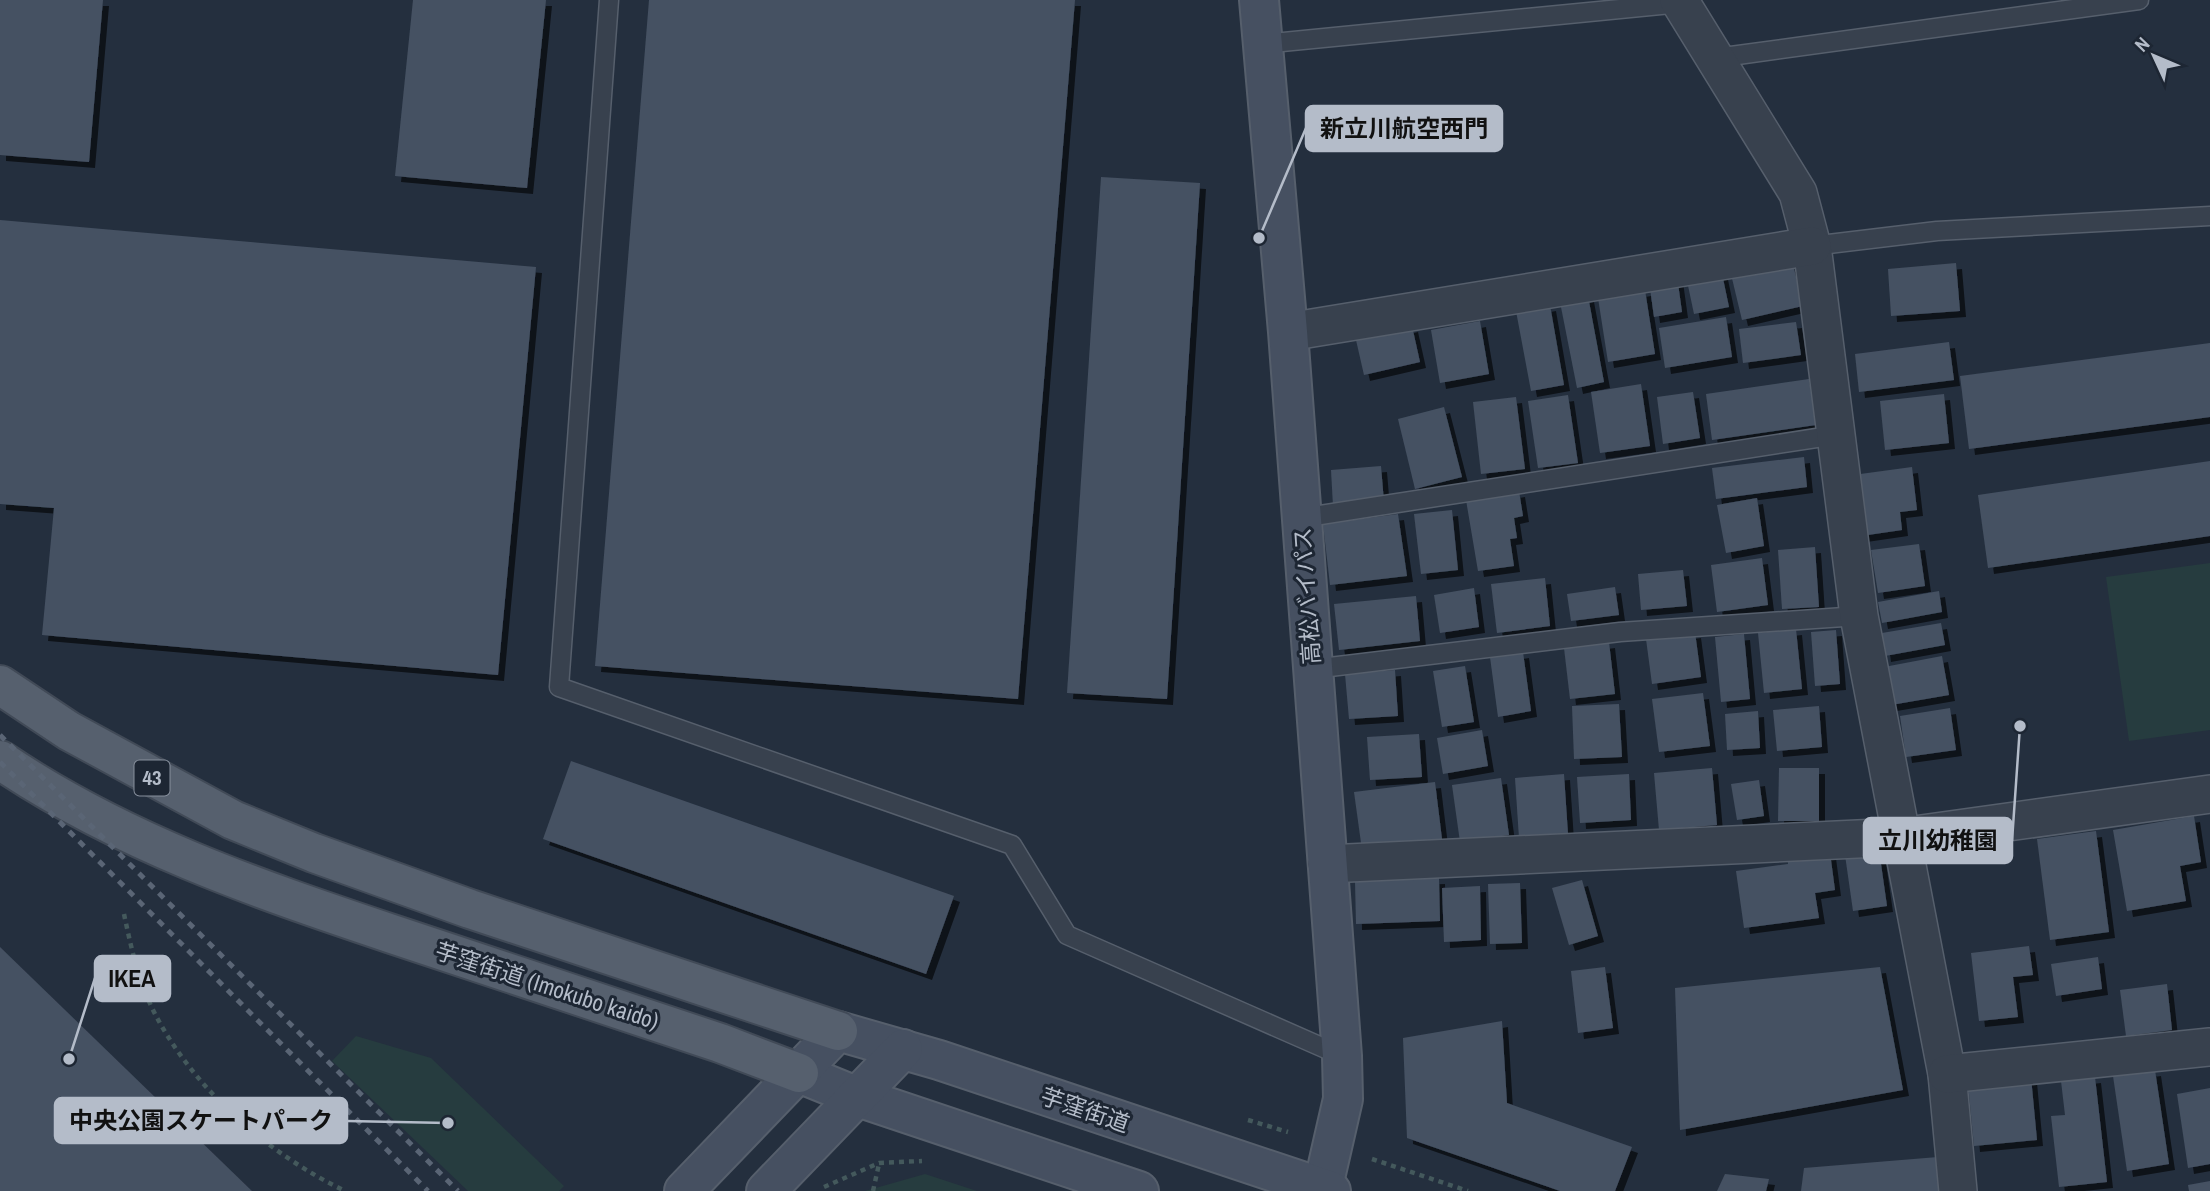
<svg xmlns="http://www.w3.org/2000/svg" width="2210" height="1191" font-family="'Archivo Narrow','Noto Sans JP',sans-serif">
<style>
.green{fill:#263c3f}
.building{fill:#455162;filter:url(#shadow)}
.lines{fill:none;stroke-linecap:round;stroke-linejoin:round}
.lane-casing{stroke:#565f6c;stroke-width:21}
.street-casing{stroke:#565f6c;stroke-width:40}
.secondary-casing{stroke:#565f6c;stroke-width:42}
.primary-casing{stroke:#414a57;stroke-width:42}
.path{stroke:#44595c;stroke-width:4.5;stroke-dasharray:5 5;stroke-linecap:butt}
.lane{stroke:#38414e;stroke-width:18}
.street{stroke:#38414e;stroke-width:37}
.secondary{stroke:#465061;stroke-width:38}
.primary{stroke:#56606e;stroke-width:38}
.rail{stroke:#5a6575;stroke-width:5;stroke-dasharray:7 7;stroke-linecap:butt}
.labels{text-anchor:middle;stroke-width:6;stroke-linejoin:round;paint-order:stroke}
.shield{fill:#1d2633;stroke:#878f9c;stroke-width:2}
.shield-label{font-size:21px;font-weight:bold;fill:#b4bcc9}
.street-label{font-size:23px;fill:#b4bcc9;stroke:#1d2633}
.leader{fill:none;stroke:#b4bcc9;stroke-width:2.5}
.callout-dot{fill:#b4bcc9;stroke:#1d2633;stroke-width:2.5}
.callout{fill:#b4bcc9;stroke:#b4bcc9;stroke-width:2.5}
.callout-label{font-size:24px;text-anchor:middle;font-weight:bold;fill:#111}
</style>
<defs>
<filter id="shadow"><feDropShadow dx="6" dy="6" stdDeviation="0" flood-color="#0009"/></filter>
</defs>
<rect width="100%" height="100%" fill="#242f3e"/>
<g class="green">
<path d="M2210,563V730L2129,741L2106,577Z"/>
<path d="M356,1036L431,1058L564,1186L559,1191H468L332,1061Z"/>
<path d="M925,1174L977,1191H865Z"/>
</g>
<g class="building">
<path d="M0,0H103L89,162L0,155Z"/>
<path d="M413,0H546L527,188L395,176Z"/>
<path d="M649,0H1075L1018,699L595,666Z"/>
<path d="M1101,177L1200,183L1167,699L1067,693Z"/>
<path d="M0,220L536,267L498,675L42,635L54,508L0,504Z"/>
<path d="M1791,256L1803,306L1742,320L1730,270Z"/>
<path d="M1956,263L1960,311L1891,316L1888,269Z"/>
<path d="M1721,269L1729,307L1694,314L1686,276Z"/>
<path d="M1677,276L1682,312L1654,317L1649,281Z"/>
<path d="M1645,290L1655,354L1608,362L1598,298Z"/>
<path d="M1588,296L1604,382L1577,388L1560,302Z"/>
<path d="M1550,305L1564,385L1531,391L1516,311Z"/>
<path d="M1726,317L1732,357L1665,368L1659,328Z"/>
<path d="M1480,321L1489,374L1440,383L1431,330Z"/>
<path d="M1796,322L1801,355L1743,363L1739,329Z"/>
<path d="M1412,326L1420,362L1364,375L1356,340Z"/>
<path d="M1949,342L1954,380L1859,392L1855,354Z"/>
<path d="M2210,343V417L1969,449L1960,376Z"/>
<path d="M1809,379L1816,425L1712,440L1706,394Z"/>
<path d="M1641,384L1650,446L1600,453L1591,392Z"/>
<path d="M1693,392L1700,438L1663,444L1657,397Z"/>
<path d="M1944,394L1949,443L1885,450L1880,401Z"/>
<path d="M1568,395L1578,463L1538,468L1528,401Z"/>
<path d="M1516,397L1525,469L1481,474L1473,402Z"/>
<path d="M1444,407L1462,477L1415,489L1398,419Z"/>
<path d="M1804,457L1807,487L1716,499L1712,468Z"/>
<path d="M2210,461V536L1988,568L1978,495Z"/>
<path d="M1381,466L1384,502L1333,506L1331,470Z"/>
<path d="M1912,467L1917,510L1900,512L1902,530L1861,536L1853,475Z"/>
<path d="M1519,491L1523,516L1514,518L1517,538L1510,539L1514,566L1478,571L1466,500Z"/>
<path d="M1757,498L1764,546L1726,553L1717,505Z"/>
<path d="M1452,510L1458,570L1421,574L1414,514Z"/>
<path d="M1398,514L1407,576L1330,585L1323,524Z"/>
<path d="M1919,544L1925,586L1878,593L1871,550Z"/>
<path d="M1815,547L1819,607L1782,609L1778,550Z"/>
<path d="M1762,558L1768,605L1717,612L1711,565Z"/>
<path d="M1683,570L1687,606L1641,610L1638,574Z"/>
<path d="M1545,578L1550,626L1497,633L1491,584Z"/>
<path d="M1615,587L1619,615L1571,621L1567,594Z"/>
<path d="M1474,588L1479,627L1440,633L1434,595Z"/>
<path d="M1939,591L1942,612L1882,623L1878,602Z"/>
<path d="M1416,596L1420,641L1339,650L1334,604Z"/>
<path d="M1941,623L1945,645L1885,656L1882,633Z"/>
<path d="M1796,629L1802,689L1764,693L1758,633Z"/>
<path d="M1836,630L1840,684L1815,686L1811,632Z"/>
<path d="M1695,632L1701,677L1652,684L1646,639Z"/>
<path d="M1744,634L1750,699L1721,702L1715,637Z"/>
<path d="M1609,642L1615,694L1570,699L1564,648Z"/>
<path d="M1523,652L1531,711L1498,717L1490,657Z"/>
<path d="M1942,656L1949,695L1891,705L1884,667Z"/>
<path d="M1465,666L1474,722L1442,727L1433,671Z"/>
<path d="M1395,670L1398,716L1349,719L1345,674Z"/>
<path d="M1703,693L1710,746L1659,752L1652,699Z"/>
<path d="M1619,704L1622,757L1574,759L1572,706Z"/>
<path d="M1819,706L1822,747L1777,751L1773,710Z"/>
<path d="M1950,708L1956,750L1906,757L1900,716Z"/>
<path d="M1758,711L1760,748L1727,750L1725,714Z"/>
<path d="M1482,730L1488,766L1443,774L1437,738Z"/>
<path d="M1419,734L1422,777L1370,780L1367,737Z"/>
<path d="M571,761L954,896L926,974L543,839Z"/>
<path d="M1712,768L1717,825L1659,830L1654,773Z"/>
<path d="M1779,768H1819V821H1778Z"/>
<path d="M1564,774L1568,834L1519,838L1515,778Z"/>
<path d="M1629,774L1631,820L1580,823L1577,777Z"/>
<path d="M1501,778L1509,835L1460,842L1452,785Z"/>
<path d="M1759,780L1764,816L1737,820L1731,784Z"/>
<path d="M1435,782L1442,839L1362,850L1354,792Z"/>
<path d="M2194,816L2201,862L2180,866L2186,901L2127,911L2113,830Z"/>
<path d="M2096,831L2109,932L2050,940L2037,839Z"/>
<path d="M1829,845L1835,890L1815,893L1819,918L1744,928L1736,871L1788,864L1787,851Z"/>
<path d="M1879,850L1887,906L1853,911L1845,855Z"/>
<path d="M1439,878L1440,921L1356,924L1355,881Z"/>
<path d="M1582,880L1598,936L1569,945L1552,888Z"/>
<path d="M1520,883L1522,943L1490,944L1488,884Z"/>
<path d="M1480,886L1481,940L1444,942L1442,888Z"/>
<path d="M2029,946L2033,975L2013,977L2018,1017L1979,1021L1971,953Z"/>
<path d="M0,947L252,1191H0Z"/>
<path d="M2098,957L2102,989L2056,996L2051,964Z"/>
<path d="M1605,967L1613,1028L1578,1033L1571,971Z"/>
<path d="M1880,967L1903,1090L1680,1130L1675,988Z"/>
<path d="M2167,984L2172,1030L2126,1036L2120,990Z"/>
<path d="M1502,1021L1507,1103L1632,1147L1615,1191H1560L1407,1138L1403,1038Z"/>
<path d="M2155,1070L2169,1164L2127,1171L2113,1076Z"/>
<path d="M2031,1077L2037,1140L1974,1146L1968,1084Z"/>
<path d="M2095,1077L2107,1182L2059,1187L2051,1116L2065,1115L2061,1081Z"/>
<path d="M2210,1088V1164L2188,1168L2177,1094Z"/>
<path d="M1938,1157L1941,1191H1801L1804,1168Z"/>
<path d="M1725,1174L1769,1179L1766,1191H1717Z"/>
<path d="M2210,1181V1191H2189L2188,1185Z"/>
</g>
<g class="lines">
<g class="lane-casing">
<g id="lane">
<path d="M609,0L559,687L1012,845L1067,935L1342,1056"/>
<path d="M1262,44L1681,3"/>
<path d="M1716,58L2139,0"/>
<path d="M1812,246L1937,231L2210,216"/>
<path d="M1301,518L1836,435"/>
<path d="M1313,669L1620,632L1859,616"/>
</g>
</g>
<g class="street-casing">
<g id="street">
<path d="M1679,0L1798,193L1812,246L1859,616L1947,1074L1958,1191"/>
<path d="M1288,332L1812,246"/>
<path d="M1327,864L1900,837L2210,794"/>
<path d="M1947,1074L2210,1047"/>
</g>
</g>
<g class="secondary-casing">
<g id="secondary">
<path d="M1259,0L1288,332L1342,1056L1343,1099L1322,1191"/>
<path d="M799,1073L858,1097L1139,1191"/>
<path d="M684,1191L838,1031L939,1060L1331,1191"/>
<path d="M766,1191L903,1049"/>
</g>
</g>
<g class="primary-casing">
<g id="primary">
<path d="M0,685L69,731L233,820L314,853L470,909L838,1031"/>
<path d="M0,760C121,842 255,888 392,934C502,971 611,1007 720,1043L799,1073"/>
</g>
</g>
<g class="path">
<path d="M124,914C131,947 138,979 153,1010C192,1088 268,1154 345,1191"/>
<path d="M1248,1120L1288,1132"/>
<path d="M1372,1159L1468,1191"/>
<path d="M824,1187L879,1163L922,1161"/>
<path d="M873,1191L879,1164"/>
</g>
<use href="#lane" class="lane"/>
<use href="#street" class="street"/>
<use href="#secondary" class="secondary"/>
<use href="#primary" class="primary"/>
<g class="rail">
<path d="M0,735L458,1191"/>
<path d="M0,762L428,1191"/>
</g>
</g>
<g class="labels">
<rect class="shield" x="134.5" y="760.5" width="35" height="35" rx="5"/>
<g class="shield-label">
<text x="152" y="785">43</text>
</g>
<g class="street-label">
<text transform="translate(1307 596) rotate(-94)" y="8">高松バイパス</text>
<text transform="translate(547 986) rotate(18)" y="8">芋窪街道 (Imokubo kaido)</text>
<text transform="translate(1085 1110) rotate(19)" y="8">芋窪街道</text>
</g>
</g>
<path class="leader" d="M1259 238L1306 128M2020 726L2012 841M69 1059L95 978M448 1123L347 1121"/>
<g class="callout-dot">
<circle cx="1259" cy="238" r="7"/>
<circle cx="2020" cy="726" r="7"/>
<circle cx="69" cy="1059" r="7"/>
<circle cx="448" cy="1123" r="7"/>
</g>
<g class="callout">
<rect x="1306" y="106" width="196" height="45" rx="7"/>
<rect x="1864" y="818" width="148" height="45" rx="7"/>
<rect x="95" y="956" width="75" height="45" rx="7"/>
<rect x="55" y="1098" width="292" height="45" rx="7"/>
</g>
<g class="callout-label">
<text x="1404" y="137">新立川航空西門</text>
<text x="1938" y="849">立川幼稚園</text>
<text x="132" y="987">IKEA</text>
<text x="201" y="1129">中央公園スケートパーク</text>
</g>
<g transform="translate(2154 56) rotate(314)" stroke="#1d2633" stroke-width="5" paint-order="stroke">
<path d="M0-5L12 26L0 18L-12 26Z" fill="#b4bcc9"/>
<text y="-10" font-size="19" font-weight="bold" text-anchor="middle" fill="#b4bcc9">N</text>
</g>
</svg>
